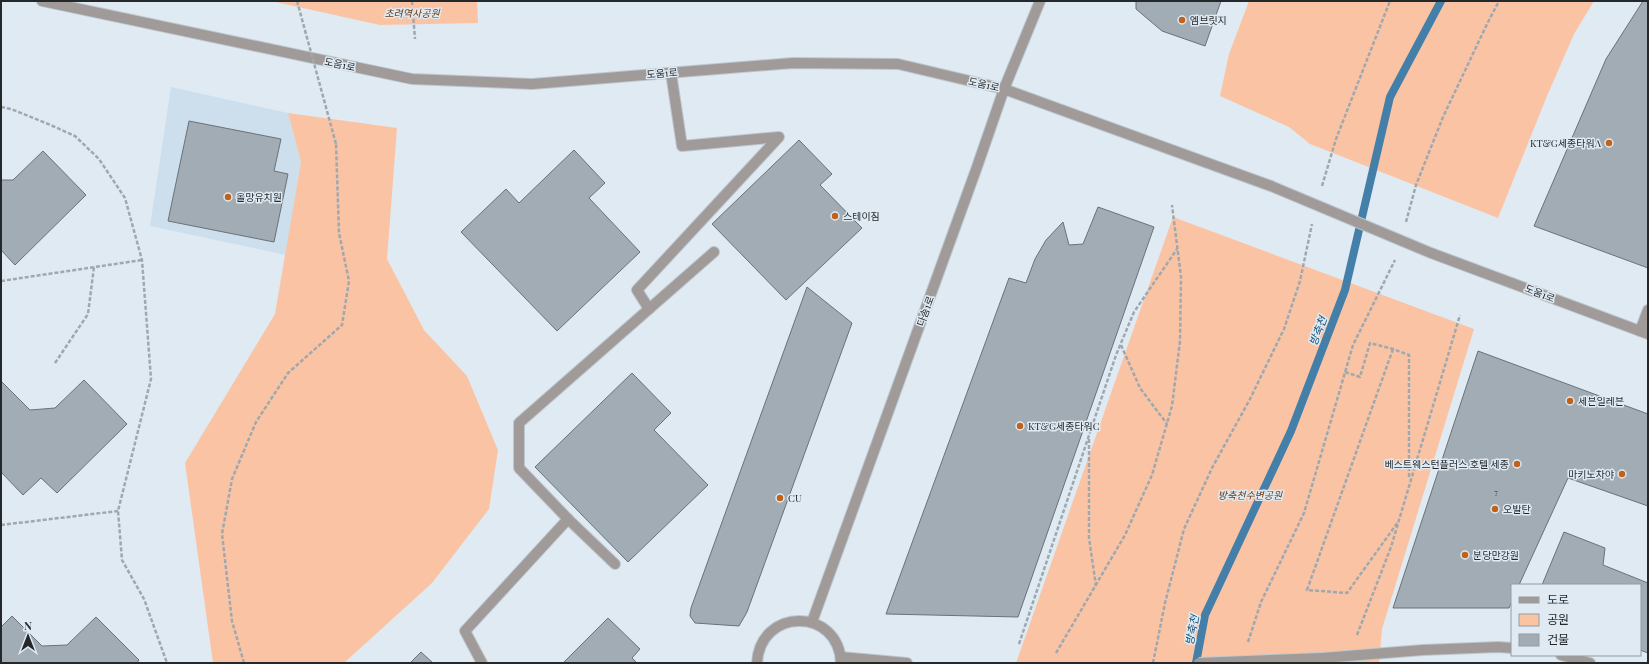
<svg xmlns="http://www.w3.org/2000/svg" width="1649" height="664" font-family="'Playfair Display','Noto Sans KR',serif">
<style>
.built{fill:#cddeec}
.green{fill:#fac4a4}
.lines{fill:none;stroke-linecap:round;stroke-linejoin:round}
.stream{stroke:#447fa9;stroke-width:8}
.building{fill:#a2acb4;stroke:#69727a}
.minor-casing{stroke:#bdc7cf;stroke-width:12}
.path{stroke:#a0a8af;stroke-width:2.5;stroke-dasharray:4 2;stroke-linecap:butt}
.minor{stroke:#a09b98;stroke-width:10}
.minor-bridge-casing{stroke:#bdc7cf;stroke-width:12;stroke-linecap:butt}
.path-bridge{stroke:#a0a8af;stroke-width:2.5;stroke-dasharray:4 2;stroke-linecap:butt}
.minor-bridge{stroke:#a09b98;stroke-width:10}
.poi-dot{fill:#c1621a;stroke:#dfeaf3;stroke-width:1.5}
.labels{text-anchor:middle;stroke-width:3;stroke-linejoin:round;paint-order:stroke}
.number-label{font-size:8px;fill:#44494d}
.park-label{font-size:10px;font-style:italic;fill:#6b3712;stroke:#dfeaf3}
.poi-label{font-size:10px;fill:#24282b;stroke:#dfeaf3;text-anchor:start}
.street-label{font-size:10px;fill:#24282b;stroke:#dfeaf3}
.water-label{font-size:11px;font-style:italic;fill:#135178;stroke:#dfeaf3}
</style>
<rect width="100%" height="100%" fill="#dfeaf3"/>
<path class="built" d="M171,87L288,113L301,162L286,255L150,226Z"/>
<g class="green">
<path d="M271,1H477L478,23L380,25Z"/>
<path d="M1249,1H1594L1574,34L1547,96L1498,218L1310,144L1289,127L1220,96L1229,54Z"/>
<path d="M288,113L397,128L387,259L424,330L467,376L498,450L489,509L432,583L344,663H213L185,463L275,314L301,162Z"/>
<path d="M1173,217L1474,329L1382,629L1379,663H1016Z"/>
</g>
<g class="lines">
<path class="stream" d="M1196,663L1205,615L1291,431L1345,290L1390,97L1441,1"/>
</g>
<g class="building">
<path d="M1136,1H1221L1205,46L1162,31L1136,9Z"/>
<path d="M1643,1H1648V268L1534,226L1606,59Z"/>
<path d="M189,121L281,139L274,171L288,174L274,242L168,221Z"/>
<path d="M799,140L832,174L820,185L862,228L786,300L712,224Z"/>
<path d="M574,150L605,183L589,198L640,252L557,331L461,232L506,189L519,203Z"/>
<path d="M43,151L86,195L15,265L1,250V180H13Z"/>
<path d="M1098,207L1154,227L1018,617L886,614L1009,278L1026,283L1035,259L1046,240L1063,222L1069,245L1083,244Z"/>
<path d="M807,287L852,323L747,612L739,626L695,623L690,616L691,608Z"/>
<path d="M1478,351L1648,414V506L1568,478L1519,585H1512V602L1509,608H1393Z"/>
<path d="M632,373L671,413L654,430L708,485L628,562L535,467Z"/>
<path d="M84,380L127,424L57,493L41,478L23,495L1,472V381L30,410L55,408Z"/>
<path d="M1564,532L1605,548L1603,565L1648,583V653L1640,650V585H1542Z"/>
<path d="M12,616L42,646L67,645L96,617L139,660L137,663H1V627Z"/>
<path d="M608,618L640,649L632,658L637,663H563Z"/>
<path d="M421,652L433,663H410Z"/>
</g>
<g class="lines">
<g class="minor-casing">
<g id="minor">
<path d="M42,1L412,79L532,84L793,63L898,64L1004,89L1271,186"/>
<path d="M1431,253L1648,334"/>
<path d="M649,309L637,290L779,137L682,146L671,73"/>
<path d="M1640,331L1648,310"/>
<path d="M568,519L615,564"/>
<path d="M812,622L977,167L1004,89L1040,1"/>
<path d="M1561,655L1590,663"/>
<path d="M841,657L907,663"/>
<path d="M1322,658L1423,650L1498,647L1512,648"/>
<path d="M482,663L465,631L568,519L519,468V423L714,252"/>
<path d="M757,663C760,607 839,607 841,663"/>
</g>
</g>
<g class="path">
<path d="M412,1L415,39"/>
<path d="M1,107L11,109L46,123L75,136L99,159L125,198L142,260L151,379L118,511L122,560L144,599L167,663"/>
<path d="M1322,186L1336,139L1390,1"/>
<path d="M1406,222L1416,185L1443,117L1488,22L1499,1"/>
<path d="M1,281L142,260"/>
<path d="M1121,345L1140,388L1167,424"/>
<path d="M1393,349L1307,590L1347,593L1398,522"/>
<path d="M55,363L88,314L94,267"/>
<path d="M1345,372L1360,377L1370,343L1393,349L1409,355V478"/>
<path d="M1089,439V538L1096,586"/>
<path d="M1,525L118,511"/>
<path d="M1357,635L1391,547L1460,315"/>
<path d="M1248,642L1261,602L1304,513L1353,345L1395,260"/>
<path d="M1019,644L1116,355L1134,312L1177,249"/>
<path d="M1056,653L1125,535L1152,475L1172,406L1180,341L1181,277L1172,205"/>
<path d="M244,663L232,621L222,534L232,479L256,422L288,373L342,325L349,281L339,233L336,144"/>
<path d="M1153,663L1165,603L1184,529L1212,468L1250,399L1284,329L1300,281L1312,224"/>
</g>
<use href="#minor" class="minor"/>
<g class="minor-bridge-casing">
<g id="minor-bridge">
<path d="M1271,186L1431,253"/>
<path d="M1199,663L1322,658"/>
</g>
</g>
<path class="path-bridge" d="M297,1L336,144"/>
<use href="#minor-bridge" class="minor-bridge"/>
</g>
<g class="poi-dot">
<circle cx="1182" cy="20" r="4"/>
<circle cx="1609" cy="143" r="4"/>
<circle cx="228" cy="197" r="4"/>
<circle cx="835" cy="216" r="4"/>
<circle cx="1570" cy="401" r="4"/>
<circle cx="1020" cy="426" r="4"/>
<circle cx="1517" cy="464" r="4"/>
<circle cx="1622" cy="474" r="4"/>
<circle cx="780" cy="498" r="4"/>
<circle cx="1495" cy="509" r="4"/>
<circle cx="1465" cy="555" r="4"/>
</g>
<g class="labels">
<g class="number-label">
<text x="1496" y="495">7</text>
</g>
<g class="park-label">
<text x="412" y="17">초려역사공원</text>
<text x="1250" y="499">방축천수변공원</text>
</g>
<g class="poi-label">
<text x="1190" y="24">엠브릿지</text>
<text x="1601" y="147" text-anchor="end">KT&amp;G세종타워A</text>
<text x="236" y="201">올망유치원</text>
<text x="843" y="220">스테이짐</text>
<text x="1578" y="405">세븐일레븐</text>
<text x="1028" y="430">KT&amp;G세종타워C</text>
<text x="1509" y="468" text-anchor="end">베스트웨스턴플러스 호텔 세종</text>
<text x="1614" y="478" text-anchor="end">마키노차야</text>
<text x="788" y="502">CU</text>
<text x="1503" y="513">오발탄</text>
<text x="1473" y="559">분당만강원</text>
</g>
<g class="street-label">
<text transform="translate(340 64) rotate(12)" y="4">도움1로</text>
<text transform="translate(662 73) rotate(-5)" y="4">도움1로</text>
<text transform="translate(984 84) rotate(13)" y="4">도움1로</text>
<text transform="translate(1540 293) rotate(21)" y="4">도움1로</text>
<text transform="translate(925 311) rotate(-70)" y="4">다솜1로</text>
</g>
<g class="water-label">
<text transform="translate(1318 331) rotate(-69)" y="4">방축천</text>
<text transform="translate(1192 630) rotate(-79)" y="4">방축천</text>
</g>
</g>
<rect width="1649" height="664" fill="none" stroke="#24282b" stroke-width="4"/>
<rect x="1511" y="584" width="130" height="72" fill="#dfeaf3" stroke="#949ca3"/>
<rect x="1519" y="597" width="20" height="6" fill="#a09b98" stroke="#949ca3"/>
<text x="1547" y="604" font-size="12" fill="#24282b">도로</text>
<rect x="1519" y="614" width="20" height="12" fill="#fac4a4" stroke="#949ca3"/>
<text x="1547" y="624" font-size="12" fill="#24282b">공원</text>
<rect x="1519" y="634" width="20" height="12" fill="#a2acb4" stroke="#949ca3"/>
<text x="1547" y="644" font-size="12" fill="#24282b">건물</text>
<g transform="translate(28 636)" stroke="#dfeaf3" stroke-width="3" paint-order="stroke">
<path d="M0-3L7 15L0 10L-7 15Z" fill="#24282b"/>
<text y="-6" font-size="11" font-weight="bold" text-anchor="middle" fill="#24282b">N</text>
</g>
</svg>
